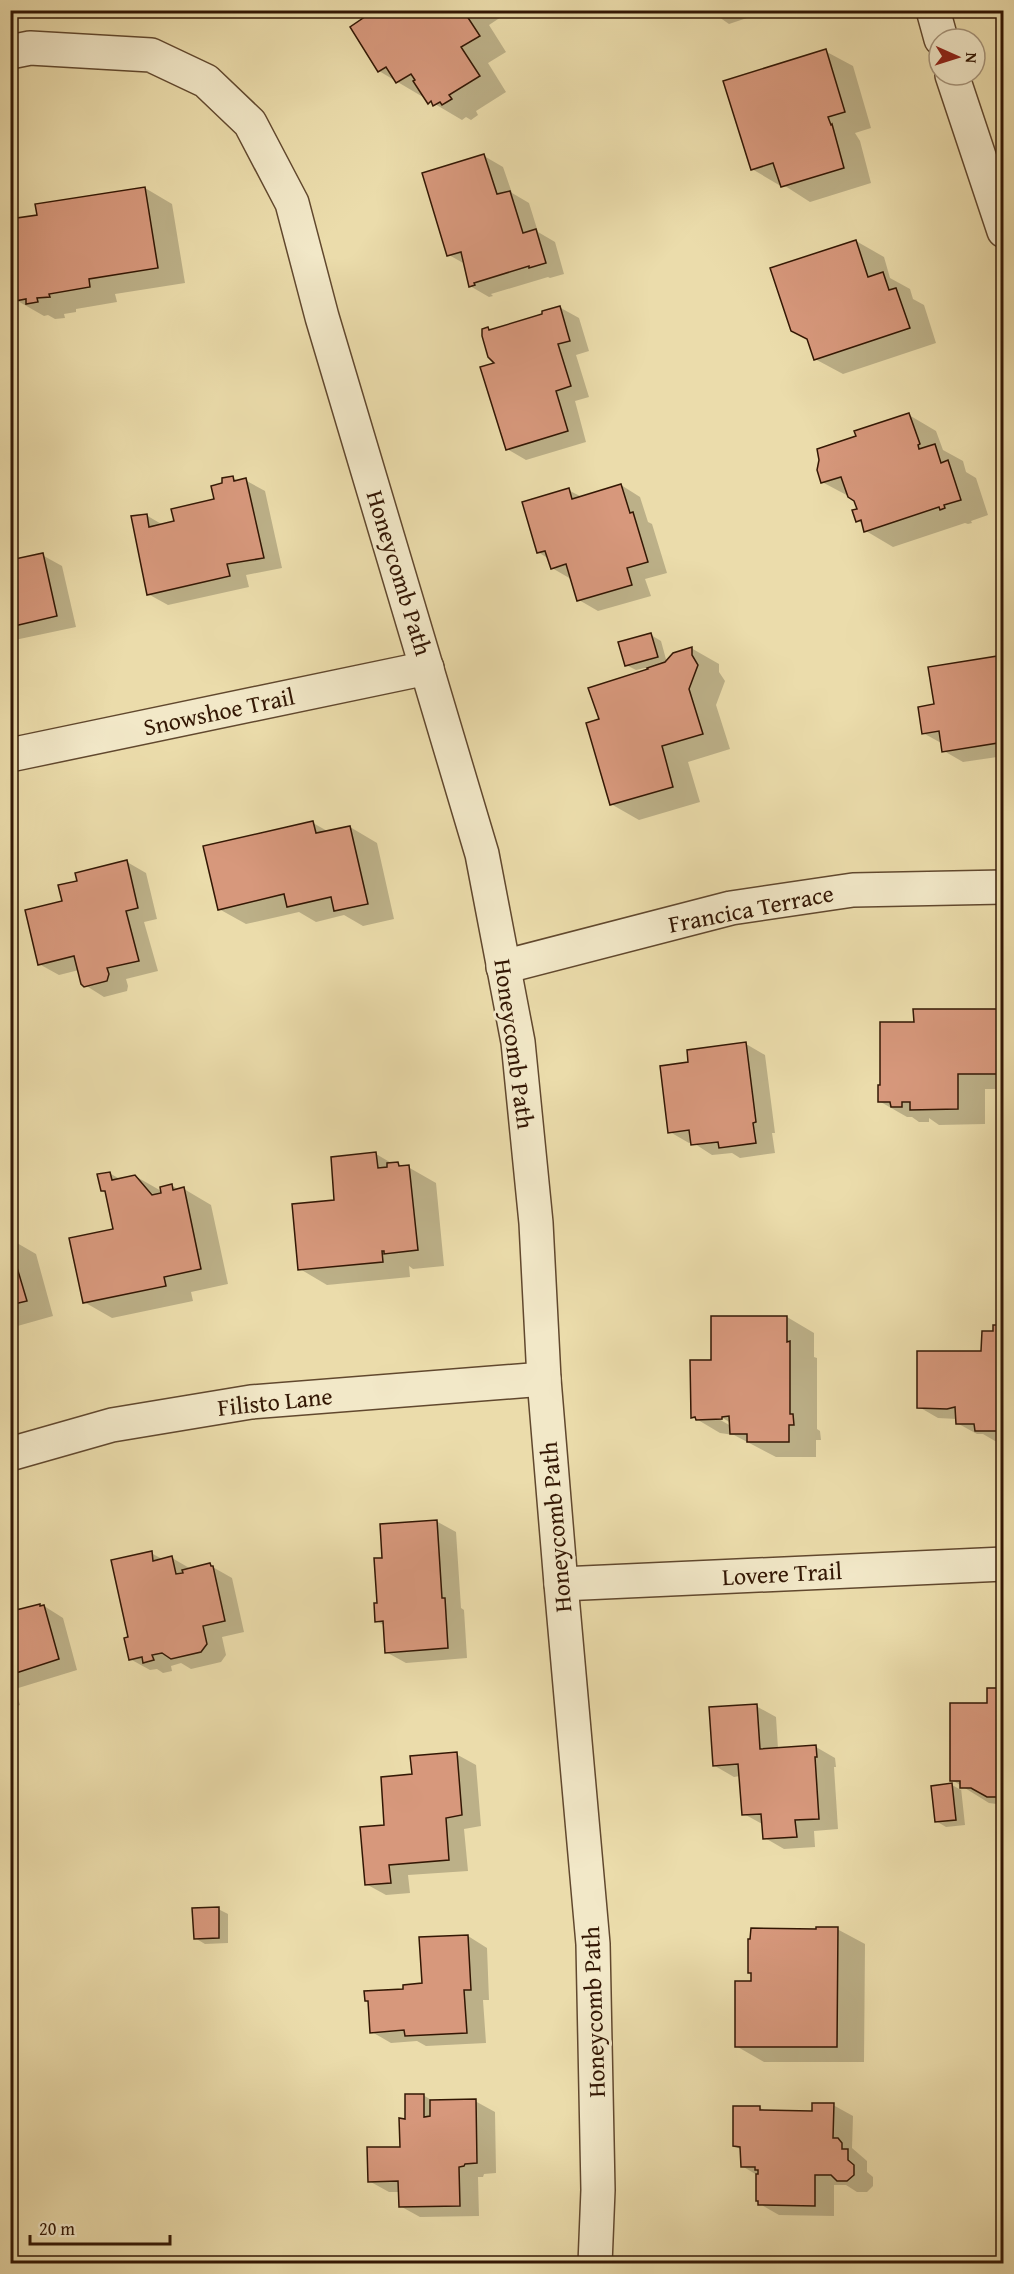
<svg xmlns="http://www.w3.org/2000/svg" width="1014" height="2274" font-family="'Gentium Book Plus',serif">
<style>
.shadow{fill:#0003;fill-rule:evenodd}
.building{fill:#d7987c;stroke:#331704;stroke-width:1.5}
.lines{fill:none;stroke-linecap:round;stroke-linejoin:round}
.minor-casing{stroke:#61482e;stroke-width:36}
.minor{stroke:#f2e8c8;stroke-width:33}
.labels{text-anchor:middle;stroke-width:6;stroke-linejoin:round;paint-order:stroke}
.street-label{font-size:24px;fill:#331704;stroke:#f2e8c8}
</style>
<rect width="100%" height="100%" fill="#ebdcab"/>
<filter id="stains"><feTurbulence type="fractalNoise" baseFrequency=".00333" numOctaves="4"/><feColorMatrix values="0 0 0 0 .2 0 0 0 0 .09 0 0 0 0 .02 0 0 0 .5 -.17"/></filter>
<radialGradient id="worn" r=".72"><stop offset=".6" stop-color="#630" stop-opacity="0"/><stop offset="1" stop-color="#630" stop-opacity=".3"/></radialGradient>
<g class="shadow">
<path d="M377,10H506L507,13L489,25L506,52L488,63L506,92L476,111L478,115L471,120L466,117L462,120L379,71Z"/>
<path d="M709,10H771L729,24Z"/>
<path d="M825,51L853,66L871,128L855,133L860,141L871,183L810,202L782,184L779,185L752,169Z"/>
<path d="M484,156L503,167L512,193L529,203L538,232L555,242L564,274L550,278L548,277L491,294L493,296L489,297L470,286L465,264L449,255Z"/>
<path d="M145,188L172,204L185,283L115,294L117,302L76,309V312L64,314L65,318L55,319L48,315L44,316L16,300L39,216Z"/>
<path d="M856,241L884,257L890,278L910,289L913,299L924,305L936,343L843,374L815,359Z"/>
<path d="M559,307L579,318L589,351L576,355L589,397L575,401L586,442L526,460L507,449L497,363L488,329L492,331L544,315Z"/>
<path d="M909,415L936,431L943,450L963,461L966,472L976,478L988,515L971,521L972,523L968,524L965,523L893,547L866,531L864,524L858,521L859,510L856,500L822,482L858,437Z"/>
<path d="M232,478L239,481L245,480L265,491L282,568L246,575L249,587L168,605L148,594L146,515L163,525L176,523L216,500L224,484Z"/>
<path d="M621,485L640,497L648,522L652,524L667,573L645,579L651,596L598,611L579,600L571,579L552,568L549,559L538,552L568,490L582,497Z"/>
<path d="M42,555L62,566L76,627L10,641V557L16,560Z"/>
<path d="M651,635L661,641L667,663L691,648L719,664V672L725,681L716,705L730,749L688,762L700,802L639,820L611,804L600,720L650,670L649,667L636,670L626,665Z"/>
<path d="M1004,657V756L963,762L944,751L943,744L923,733L936,705Z"/>
<path d="M313,823L329,832L350,827L377,843L394,919L363,926L344,915L316,922L299,912L246,924L219,909Z"/>
<path d="M127,862L146,873L157,919L144,922L158,971L126,979L128,986L127,991L104,997L85,985L79,970L59,975L39,964L64,902L79,882Z"/>
<path d="M1000,1011L1004,1013V1089H985V1124L939,1125L929,1118V1122H919L912,1117H907L879,1101L915,1023Z"/>
<path d="M746,1044L765,1055L775,1133H772L775,1153L740,1158L732,1153L712,1155L692,1142L689,1143L670,1132L690,1064Z"/>
<path d="M376,1154L393,1164L408,1167L436,1183L444,1266L413,1269L409,1266L410,1277L327,1285L300,1269L336,1202Z"/>
<path d="M109,1173L120,1179L135,1176L163,1192L171,1185L179,1190L184,1189L211,1205L228,1284L191,1292L193,1301L112,1318L84,1302L115,1230L107,1193L102,1191Z"/>
<path d="M10,1239L36,1254L53,1316L14,1327L16,1334L10,1335Z"/>
<path d="M787,1317L814,1333V1357L817,1358V1429L820,1431L821,1440H816V1457H776L734,1435L720,1433L693,1417L712,1362ZM716,1414L731,1423V1426L715,1417Z"/>
<path d="M1004,1326V1441H995L983,1434H977L957,1423V1419L938,1418L919,1407L983,1352L995,1332Z"/>
<path d="M436,1521L456,1532L461,1608L464,1610L467,1658L406,1663L386,1652L384,1625L376,1621L384,1559Z"/>
<path d="M151,1553L164,1560L172,1558L191,1569L209,1565L232,1578L244,1632L222,1637L226,1655L221,1662L191,1669L181,1663L171,1666L172,1671L163,1673L157,1669L150,1670L130,1659V1639Z"/>
<path d="M10,1604L23,1610L44,1606L63,1618L77,1670L15,1689L20,1705L10,1708Z"/>
<path d="M1004,1689V1805L989,1803L952,1780L988,1704Z"/>
<path d="M756,1706L776,1717L778,1749L816,1747L835,1758L836,1767H834L838,1829L814,1831L815,1847L784,1849L765,1838L764,1825L744,1814L740,1776L734,1777L715,1766Z"/>
<path d="M456,1754L476,1765L481,1826L464,1829L468,1871L408,1875L410,1893L386,1895L366,1884L386,1826L414,1775Z"/>
<path d="M952,1785L961,1790V1788L965,1825L946,1827L936,1821Z"/>
<path d="M218,1909L228,1914V1943L205,1944L195,1938Z"/>
<path d="M837,1929L865,1944L864,2062H764L736,2046L752,1982V1930Z"/>
<path d="M468,1936L487,1948L489,2000H483L486,2043L426,2046L417,2041L391,2043L372,2032L370,2002L366,2000L423,1985Z"/>
<path d="M423,2095L433,2101H475L495,2112L496,2173L484,2174L483,2177H478L479,2216L420,2217L400,2206V2192H389L369,2181L401,2148L407,2121Z"/>
<path d="M833,2105L853,2116L852,2148L867,2161V2172L873,2177V2186L867,2192H857L846,2185H834V2216L779,2215L760,2204L757,2175L742,2166V2150L734,2146L760,2108L766,2111L814,2112Z"/>
</g>
<g class="building">
<path d="M375,10H463L480,36L461,47L480,76L449,95L452,99L442,105L440,102L433,106L431,101L428,104L413,81L415,80L411,74L396,83L386,67L378,72L350,27Z"/>
<path d="M826,49L845,112L828,117L831,125L832,124L844,168L781,187L773,163L751,170L723,81Z"/>
<path d="M484,154L497,194L510,191L523,233L536,229L546,263L529,268V266L474,283L475,285L469,287L461,252L447,256L422,173Z"/>
<path d="M145,187L158,268L89,279L90,287L49,294L50,297L37,298L38,302L26,304V299L15,301L10,260V219L37,215L35,204Z"/>
<path d="M856,240L868,277L883,272L889,290L896,288L910,328L814,360L807,339L791,331L770,268Z"/>
<path d="M560,306L570,341L558,344L571,386L556,391L568,431L506,450L480,367L494,363L488,357L482,336V329L488,327L489,330L542,314V311Z"/>
<path d="M909,413L920,444L918,445L919,449L935,444L941,463L948,460L961,500L944,505L945,508L940,510L939,507L864,532L861,520L856,522L852,510L857,509L854,501L848,497L841,477L821,483L817,470L819,460L817,449L856,436L854,431Z"/>
<path d="M233,476L234,481L246,478L264,558L227,564L230,576L147,595L131,516L147,514L149,527L174,521L171,509L214,499L211,486L222,483V478Z"/>
<path d="M621,484L630,513L633,512L648,562L627,568L632,585L577,601L566,564L551,569L545,551L537,553L522,502L569,488L572,499Z"/>
<path d="M43,553L57,616L10,627V560Z"/>
<path d="M651,633L658,657L625,666L618,642Z"/>
<path d="M692,647V655L698,665L689,689L703,734L662,746L673,787L610,805L586,723L599,719L588,688L648,669L647,668L665,662L673,653Z"/>
<path d="M1004,655V742L942,752L939,731L922,734L918,707L934,704L928,667Z"/>
<path d="M313,821L316,833L350,826L368,904L334,911L331,897L287,907L284,894L218,910L203,846Z"/>
<path d="M127,860L138,908L126,911L139,961L107,968L109,974L107,981L84,987L81,984L74,956L38,965L25,910L62,901L58,885L77,881L75,873Z"/>
<path d="M913,1009H1001L1000,1074H958V1109L910,1110V1102H902V1107H891L890,1102H878V1085H880V1022H914Z"/>
<path d="M746,1042L756,1122L753,1123L756,1143L719,1148L718,1142L691,1145L689,1130L668,1133L660,1066L688,1062L687,1050Z"/>
<path d="M376,1152L378,1168L387,1167V1163L398,1162L399,1166L409,1165L418,1250L384,1254V1251H382L383,1262L298,1270L292,1204L334,1200L331,1157Z"/>
<path d="M110,1172L112,1180L135,1175L152,1195L161,1193L160,1187L172,1184L173,1190L184,1187L201,1269L164,1277L166,1286L83,1303L69,1238L113,1229L105,1191H101L97,1174Z"/>
<path d="M10,1244L27,1301L10,1305Z"/>
<path d="M711,1316H787V1342L790,1341V1414H793L794,1425H789V1442H747V1434H730L729,1416L722,1417V1419L696,1420L695,1417L691,1418L690,1360H711Z"/>
<path d="M993,1325H1004V1431H975L974,1424H956L955,1407L947,1409L917,1408V1351H981L982,1331H993Z"/>
<path d="M437,1520L442,1598H445L448,1648L385,1653L383,1621L375,1622L374,1603H377L374,1558H382L380,1524Z"/>
<path d="M152,1551L153,1561L172,1556L176,1574L183,1573L182,1570L210,1563L211,1566H213L225,1621L203,1626L207,1644L201,1652L171,1659L162,1653L152,1655L154,1660L143,1663L142,1657L129,1660L124,1638L128,1637L111,1560Z"/>
<path d="M40,1604V1606L44,1605L59,1659L10,1675V1614L17,1612L16,1610Z"/>
<path d="M987,1688H1004V1797H987L971,1788H960V1781H950V1703H987Z"/>
<path d="M757,1704L760,1749L816,1745L817,1757H815L819,1819L795,1820L797,1837L763,1839L761,1814L742,1815L738,1764L713,1766L709,1707Z"/>
<path d="M457,1752L462,1815L446,1818L449,1860L389,1865L391,1883L365,1885L360,1827L384,1825L381,1777L412,1774L410,1756Z"/>
<path d="M952,1783L956,1820L935,1822L931,1786Z"/>
<path d="M219,1907V1938L194,1939L192,1908Z"/>
<path d="M816,1927H838L837,2047H735V1981H751V1973H748V1939H750L751,1928L816,1929Z"/>
<path d="M468,1935L471,1990H464L467,2033L405,2036L404,2030L370,2033L368,2001H365L364,1991L403,1989V1985L422,1983L419,1937Z"/>
<path d="M405,2094H424V2117L430,2116V2100L476,2099L477,2163L465,2164L464,2166L459,2167L460,2206L399,2207L398,2181L368,2182L367,2147H400L399,2118L405,2119Z"/>
<path d="M812,2103H834L833,2138H838L842,2143V2149H848V2160L854,2165V2175L847,2181H837L831,2175H815V2206L758,2205V2201H756V2174H758V2170H755V2167H741L740,2147L733,2146V2106H760V2110L812,2111Z"/>
</g>
<g class="lines">
<g class="minor-casing">
<g id="minor">
<path d="M933,10L941,39"/>
<path d="M10,52L30,48L151,55L206,81L250,123L292,203L322,317L482,854L518,1042L536,1223L544,1379L561,1584L593,1944L598,2190L595,2264"/>
<path d="M952,75L1004,231"/>
<path d="M10,755L427,668"/>
<path d="M503,967L731,908L853,890L1004,887"/>
<path d="M10,1454L112,1425L251,1402L544,1379"/>
<path d="M561,1584L1004,1564"/>
</g>
</g>
<use href="#minor" class="minor"/>
</g>
<g class="labels">
<g class="street-label">
<text transform="translate(399 573) rotate(73)" y="8">Honeycomb Path</text>
<text transform="translate(219 712) rotate(-12)" y="8">Snowshoe Trail</text>
<text transform="translate(751 909) rotate(-11)" y="8">Francica Terrace</text>
<text transform="translate(514 1044) rotate(82)" y="8">Honeycomb Path</text>
<text transform="translate(275 1402) rotate(-6)" y="8">Filisto Lane</text>
<text transform="translate(556 1527) rotate(-95)" y="8">Honeycomb Path</text>
<text transform="translate(782 1574) rotate(-3)" y="8">Lovere Trail</text>
<text transform="translate(594 2012) rotate(-92)" y="8">Honeycomb Path</text>
</g>
</g>
<rect width="1014" height="2274" fill="none" stroke="#ebdcab" stroke-width="36"/>
<rect x="12" y="12" width="990" height="2250" fill="none" stroke="#331704" stroke-width="3"/>
<rect x="18" y="18" width="978" height="2238" fill="none" stroke="#331704" stroke-width="1.5"/>
<g transform="translate(957 57) rotate(93)"><circle r="28" fill="#f2e8c8" stroke="#a6947a" stroke-width="1.5"/>
<path d="M0-4.5L10 22L0 15L-10 22Z" fill="#8f2418"/>
<text y="-9" font-size="16" font-weight="bold" text-anchor="middle" fill="#331704">N</text>
</g>
<path d="M30 2235v9h140v-9" fill="none" stroke="#331704" stroke-width="3"/>
<text x="39" y="2235" font-size="18" fill="#331704" stroke="#f2e8c8" stroke-width="4.5" paint-order="stroke">20 m</text>
<rect width="100%" height="100%" filter="url(#stains)"/>
<rect width="100%" height="100%" fill="url(#worn)"/>
</svg>
